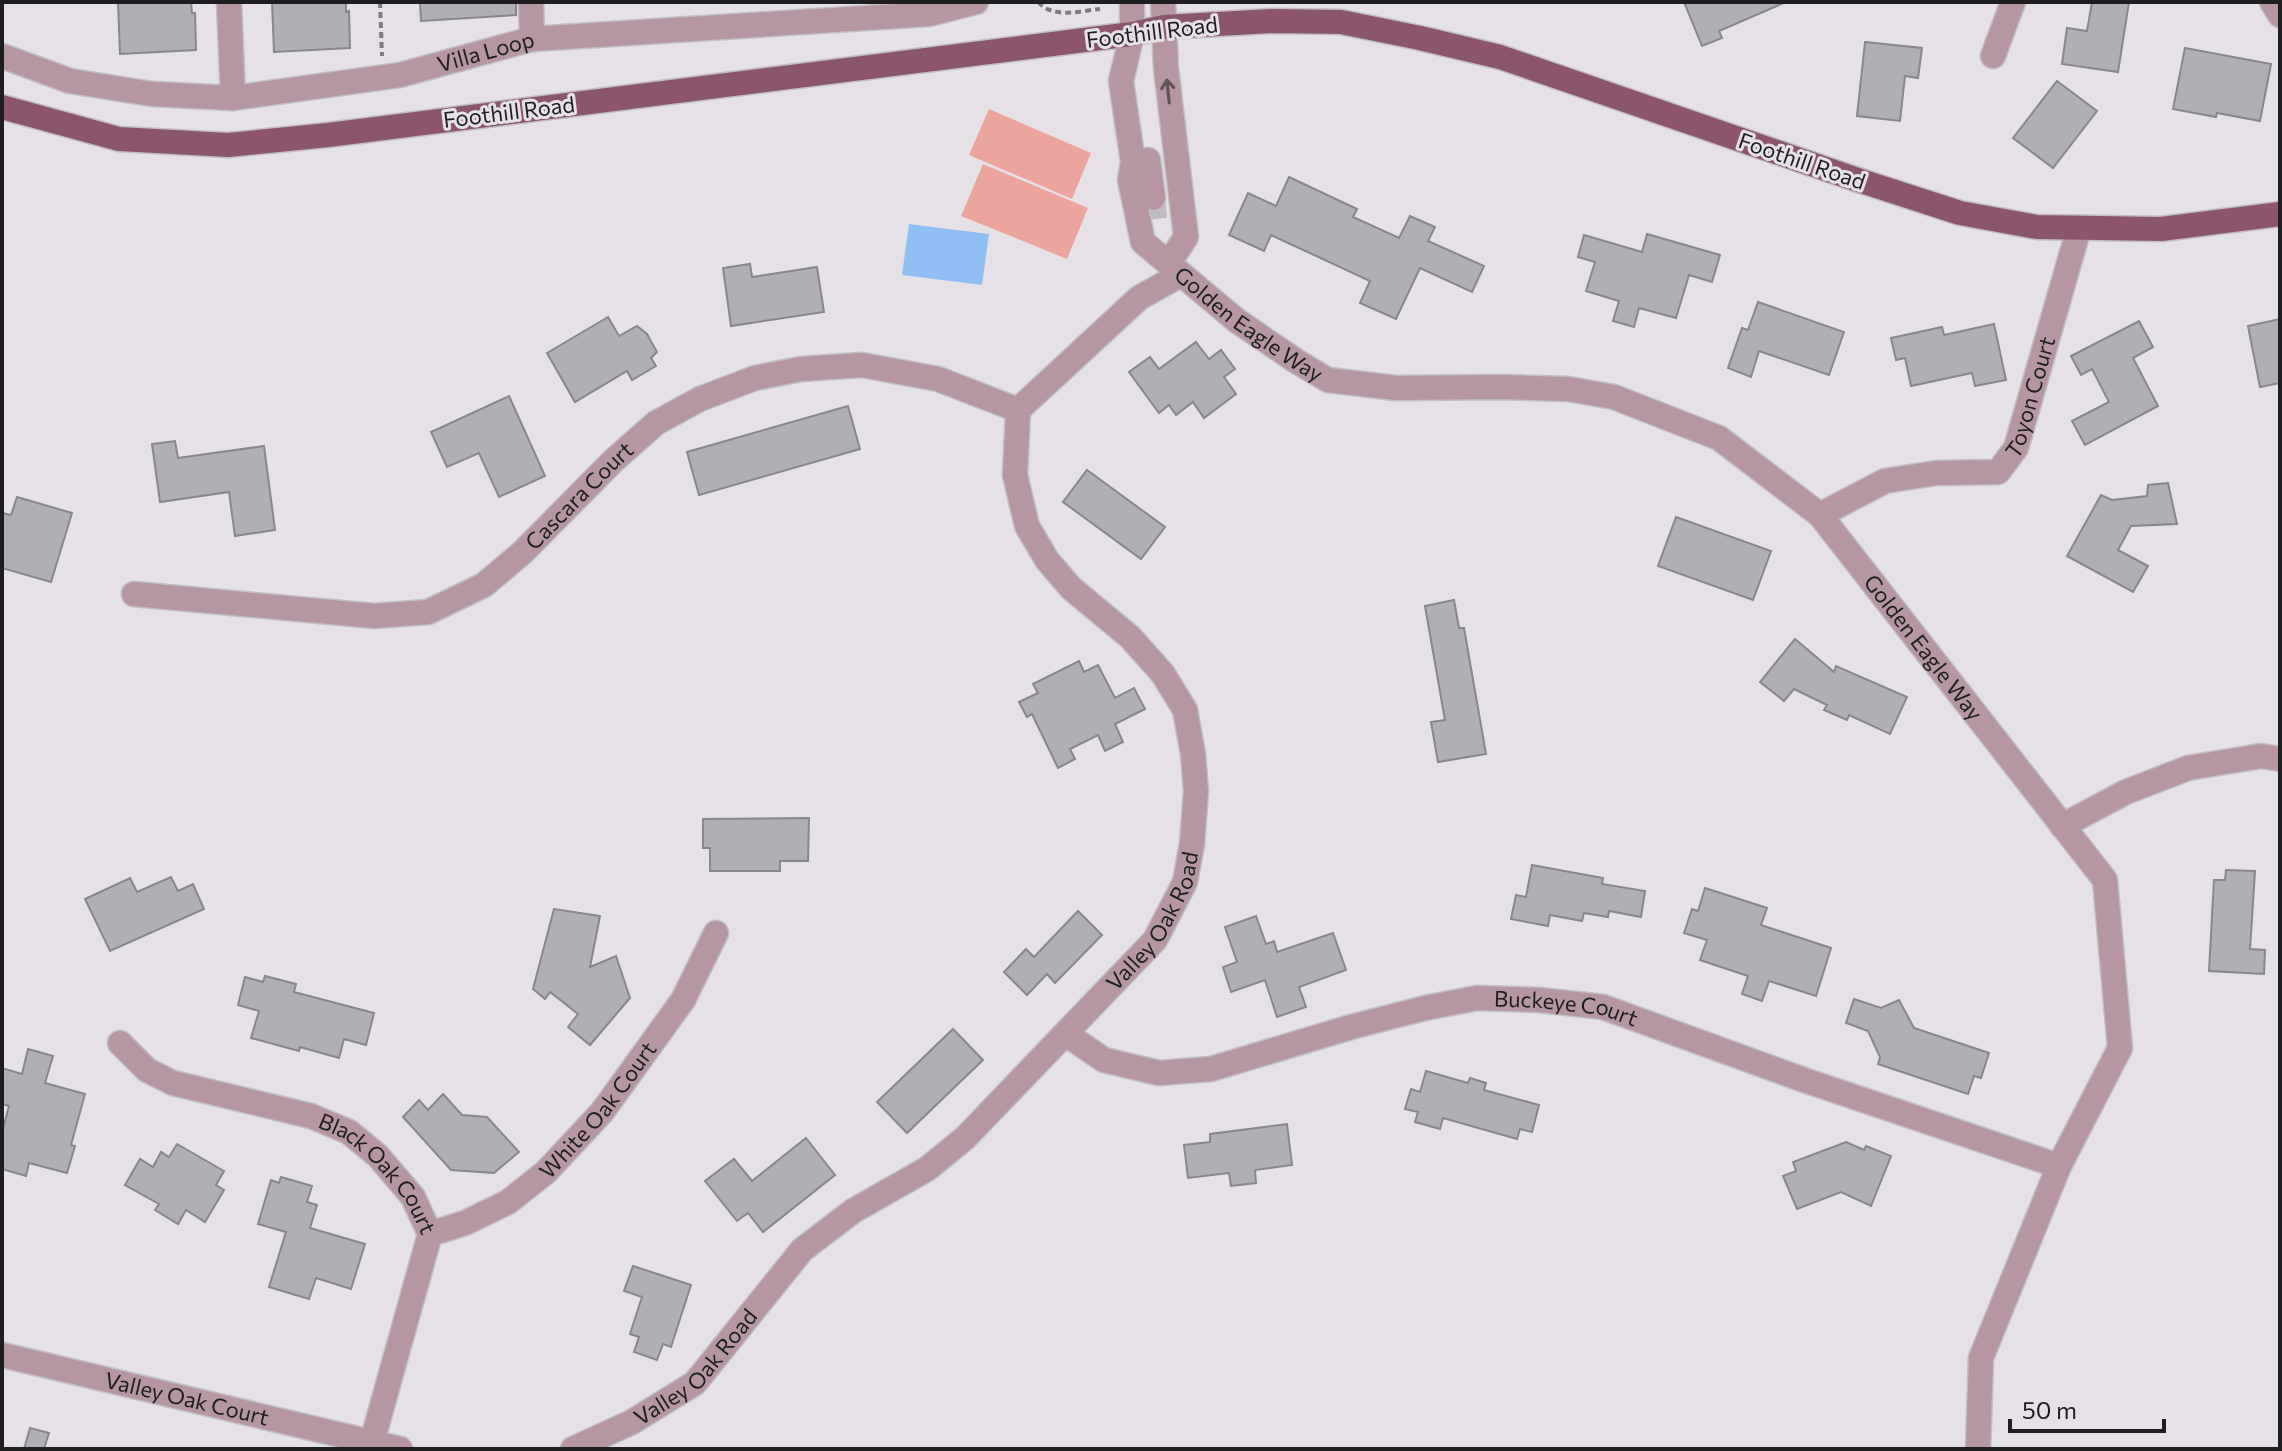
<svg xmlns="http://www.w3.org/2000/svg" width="2282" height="1451" font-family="Commissioner,sans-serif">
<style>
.green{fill:#eba59c}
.water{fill:#90bff4}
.building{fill:#afafb5;stroke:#87878d;stroke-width:2}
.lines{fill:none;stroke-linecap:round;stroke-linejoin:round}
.minor-tunnel{stroke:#bebabf;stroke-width:24;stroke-dasharray:24 12;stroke-linecap:butt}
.minor-casing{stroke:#c2bec3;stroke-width:27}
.major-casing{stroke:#c2bec3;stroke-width:27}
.path{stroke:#7e7b7f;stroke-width:4;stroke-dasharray:6 4;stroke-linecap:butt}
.minor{stroke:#b596a2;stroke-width:24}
.major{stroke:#8b556b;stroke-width:24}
.oneway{stroke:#62535a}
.labels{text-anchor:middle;stroke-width:6;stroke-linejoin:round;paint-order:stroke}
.street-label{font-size:22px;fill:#1e1d1f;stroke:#e6e1e7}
</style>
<rect width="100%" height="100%" fill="#e6e1e7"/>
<g class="green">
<path d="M989,109L1091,153L1072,199L969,155Z"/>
<path d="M983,164L1088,208L1067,259L961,216Z"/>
</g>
<path class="water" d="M909,224L989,234L982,285L902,275Z"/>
<g class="building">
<path d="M118,2H191L192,13H195L196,50L120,54Z"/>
<path d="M272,2H346V12L349,11L350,48L274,52Z"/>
<path d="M420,2H516V15L421,21Z"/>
<path d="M1684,2H1786L1719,31L1722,38L1702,46Z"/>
<path d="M2092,2H2129L2118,72L2062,64L2067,28L2087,31Z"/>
<path d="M1865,42L1922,48L1918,78L1905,76L1900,121L1857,116Z"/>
<path d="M2185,48L2271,64L2260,121L2217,113L2216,117L2173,109Z"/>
<path d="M2057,81L2097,111L2053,168L2013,138Z"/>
<path d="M1289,177L1357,209L1353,217L1399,238L1410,216L1435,227L1428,241L1484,266L1472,292L1420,268L1396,319L1360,303L1370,281L1271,235L1264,251L1229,235L1248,193L1276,206Z"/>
<path d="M1647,234L1720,255L1712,282L1689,275L1676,318L1639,308L1634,327L1613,321L1619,301L1586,291L1595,262L1578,257L1584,235L1642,252Z"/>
<path d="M750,264L752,277L817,267L824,312L731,326L723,268Z"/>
<path d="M1758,302L1844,332L1829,375L1759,351L1751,377L1728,368L1742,328L1748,330Z"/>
<path d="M608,317L619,336L637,326L647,334L657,352L651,358L656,366L632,380L627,371L575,402L547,353Z"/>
<path d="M2280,319V383L2260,387L2248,326Z"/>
<path d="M2139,321L2153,347L2133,358L2158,406L2085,445L2072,421L2109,402L2092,369L2081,375L2071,356Z"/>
<path d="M1994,324L2006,380L1975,386L1972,373L1911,386L1905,358L1896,360L1891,338L1942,327L1944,335Z"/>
<path d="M1196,342L1209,359L1221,350L1235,369L1224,377L1236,394L1204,418L1193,402L1176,415L1169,405L1159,413L1129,372L1150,357L1159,369Z"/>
<path d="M509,396L545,476L499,497L479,453L447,467L431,432Z"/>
<path d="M848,406L860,449L699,495L687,452Z"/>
<path d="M175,441L178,458L264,446L275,530L235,536L229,492L160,502L152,444Z"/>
<path d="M1087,470L1165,527L1141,559L1063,502Z"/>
<path d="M2168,483L2177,524L2131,526L2118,550L2148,566L2133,592L2067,556L2101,495L2112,500L2147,496L2148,485Z"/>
<path d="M17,497L72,513L51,582L2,568V513L11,515Z"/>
<path d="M1676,517L1771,551L1753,600L1658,566Z"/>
<path d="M1454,600L1459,628H1464L1486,754L1438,762L1431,722L1445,720L1425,606Z"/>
<path d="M1795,639L1834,672L1836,666L1907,697L1890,734L1849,715L1847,720L1824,710L1827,705L1794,689L1784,701L1760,682Z"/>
<path d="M1079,661L1084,672L1098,665L1115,698L1134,688L1145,709L1115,724L1123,742L1105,751L1098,735L1070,749L1075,759L1058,768L1032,714L1027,717L1019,702L1038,693L1033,684Z"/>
<path d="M809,818L808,861H780V871H710V848H703V819Z"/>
<path d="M1532,865L1603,878L1602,884L1645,891L1641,917L1609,911L1608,917L1584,913L1582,921L1550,915L1548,926L1511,919L1516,895L1526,897Z"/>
<path d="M2226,870L2255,871L2250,949L2265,950L2264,974L2209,971L2214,880H2225Z"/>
<path d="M171,877L178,891L193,884L204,909L110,951L85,899L130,878L137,892Z"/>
<path d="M1705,888L1767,908L1761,925L1831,948L1816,996L1769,981L1762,1001L1742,994L1748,976L1700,960L1707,940L1684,933L1692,909L1698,911Z"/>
<path d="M554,909L600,916L590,967L616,956L630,998L590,1045L568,1027L578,1014L550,992L545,999L533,989Z"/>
<path d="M1078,911L1102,935L1055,983L1047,974L1027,995L1004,972L1026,949L1034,957Z"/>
<path d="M1256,916L1266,944L1274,941L1277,952L1333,933L1346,970L1299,987L1306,1007L1277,1017L1265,980L1231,992L1223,967L1237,962L1225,927Z"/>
<path d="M265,976L296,984L294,992L374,1013L366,1045L344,1039L339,1058L300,1047L299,1051L251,1038L259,1011L238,1005L245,977L263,982Z"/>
<path d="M1854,999L1881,1008L1899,1000L1914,1028L1989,1053L1981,1078L1974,1076L1968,1094L1878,1064L1880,1057L1868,1031L1846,1023Z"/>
<path d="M953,1029L983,1060L907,1133L877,1102Z"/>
<path d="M28,1049L53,1056L45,1083L85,1094L71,1145L75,1146L67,1173L29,1163L26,1176L2,1169V1132L9,1106L2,1104V1068L22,1074Z"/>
<path d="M1426,1071L1468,1083L1470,1078L1486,1083L1484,1090L1539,1105L1532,1132L1520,1129L1517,1139L1443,1118L1440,1129L1415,1122L1418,1112L1405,1109L1411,1089L1420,1092Z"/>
<path d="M443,1094L462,1115L487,1117L519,1152L494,1173L451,1170L403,1117L419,1100L428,1110Z"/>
<path d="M1287,1124L1292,1165L1255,1170L1256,1183L1231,1186L1229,1173L1188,1178L1184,1145L1210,1142V1134Z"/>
<path d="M806,1138L835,1175L763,1232L748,1213L737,1221L705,1181L734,1159L752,1181Z"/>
<path d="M1846,1142L1864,1150L1866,1146L1891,1156L1871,1206L1841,1192L1797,1209L1783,1176L1796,1171L1793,1162Z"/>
<path d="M177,1144L224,1171L216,1185L224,1190L205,1222L186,1210L178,1224L155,1210L159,1204L125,1185L140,1159L153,1167L161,1152L169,1157Z"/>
<path d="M281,1177L312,1186L307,1202L317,1205L310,1228L365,1244L351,1289L316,1278L309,1299L269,1287L286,1232L258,1224L271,1180L279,1183Z"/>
<path d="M633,1266L691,1285L671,1347L663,1344L657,1360L634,1352L639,1337L630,1334L642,1297L624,1291Z"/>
<path d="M30,1428L49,1433L44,1449H24Z"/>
</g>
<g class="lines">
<path class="minor-tunnel" d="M1153,198L1155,219"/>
<g class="minor-casing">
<g id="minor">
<path d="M229,2L233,98"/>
<path d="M531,2L532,39"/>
<path id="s1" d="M1132,2V34L1121,81L1133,162L1130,180L1143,242L1236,320L1296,361L1328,380L1396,388L1503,387L1568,389L1614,397L1719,438L1820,515L2105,880L2120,1048L2059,1166L1981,1358L1978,1449"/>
<path d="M1163,2L1166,68L1186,237L1169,263"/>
<path d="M2272,2L2280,15"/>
<path id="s2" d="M2,56L70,81L152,94L233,98L400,75L532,39L929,14L976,2"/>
<path d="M1993,56L2013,2"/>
<path d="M1148,160L1153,198"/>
<path id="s3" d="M1820,515L1885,481L1936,473L1998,472L2016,448L2079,228"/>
<path id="s4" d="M134,594L374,616L428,612L484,585L523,552L613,461L656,423L700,399L755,378L801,369L862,365L938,379L1018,410"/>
<path d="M2062,826L2126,792L2188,768L2261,756L2280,759"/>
<path id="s5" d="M1066,1034L1104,1060L1159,1073L1211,1069L1351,1027L1425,1008L1477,998L1540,1000L1603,1007L1804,1080L2059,1166"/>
<path id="s6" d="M120,1043L147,1070L173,1083L311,1116L349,1132L378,1156L413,1197L430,1234L372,1442"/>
<path id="s7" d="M430,1234L465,1223L508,1202L546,1172L602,1112L683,1000L716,933"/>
<path id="s8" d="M2,1355L400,1449"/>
<path id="s9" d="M573,1449L632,1422L695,1383L802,1250L853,1211L927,1169L965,1138L1155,940L1185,882L1192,844L1196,791L1193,754L1185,710L1163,674L1130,637L1071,588L1047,560L1027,526L1015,475L1018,410L1139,298L1180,275"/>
</g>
</g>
<g class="major-casing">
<path id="major" d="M2,107L119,139L228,145L328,135L1132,34L1164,27L1272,21L1341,22L1420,38L1500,57L1858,180L1960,213L2037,227L2161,229L2280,214"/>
</g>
<g class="path">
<path d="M380,2L382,56"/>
<path d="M1038,2C1054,19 1079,11 1100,9"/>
</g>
<use href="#minor" class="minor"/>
<use href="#major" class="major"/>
</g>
<defs><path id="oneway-shaft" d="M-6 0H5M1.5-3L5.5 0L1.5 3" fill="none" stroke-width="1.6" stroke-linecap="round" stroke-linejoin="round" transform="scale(2)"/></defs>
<use class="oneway" href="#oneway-shaft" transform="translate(1168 91) rotate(-96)"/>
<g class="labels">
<g class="street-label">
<text transform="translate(1152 32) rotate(-7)" y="8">Foothill Road</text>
<text dy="8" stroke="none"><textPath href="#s2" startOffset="494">Villa Loop</textPath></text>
<text transform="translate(509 112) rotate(-7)" y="8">Foothill Road</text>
<text transform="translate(1802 161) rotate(19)" y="8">Foothill Road</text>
<text dy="8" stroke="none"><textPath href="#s1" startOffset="378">Golden Eagle Way</textPath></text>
<text dy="8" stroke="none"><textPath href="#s3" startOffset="270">Toyon Court</textPath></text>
<text dy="8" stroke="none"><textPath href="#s4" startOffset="488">Cascara Court</textPath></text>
<text dy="8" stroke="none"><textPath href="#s1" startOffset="1170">Golden Eagle Way</textPath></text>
<text dy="8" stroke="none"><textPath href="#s9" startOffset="798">Valley Oak Road</textPath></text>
<text dy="8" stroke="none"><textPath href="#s5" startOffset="520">Buckeye Court</textPath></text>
<text dy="8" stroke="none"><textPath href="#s7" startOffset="214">White Oak Court</textPath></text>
<text dy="8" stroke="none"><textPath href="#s6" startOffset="300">Black Oak Court</textPath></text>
<text dy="8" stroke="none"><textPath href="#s9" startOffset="150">Valley Oak Road</textPath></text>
<text dy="8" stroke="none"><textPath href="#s8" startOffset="190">Valley Oak Court</textPath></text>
</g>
</g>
<rect width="2282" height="1451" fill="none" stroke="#1e1d1f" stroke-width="8"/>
<path d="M2010 1419v12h154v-12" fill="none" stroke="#1e1d1f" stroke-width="4"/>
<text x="2022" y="1419" font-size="24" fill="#1e1d1f" stroke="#e6e1e7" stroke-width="6" paint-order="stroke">50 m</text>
</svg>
